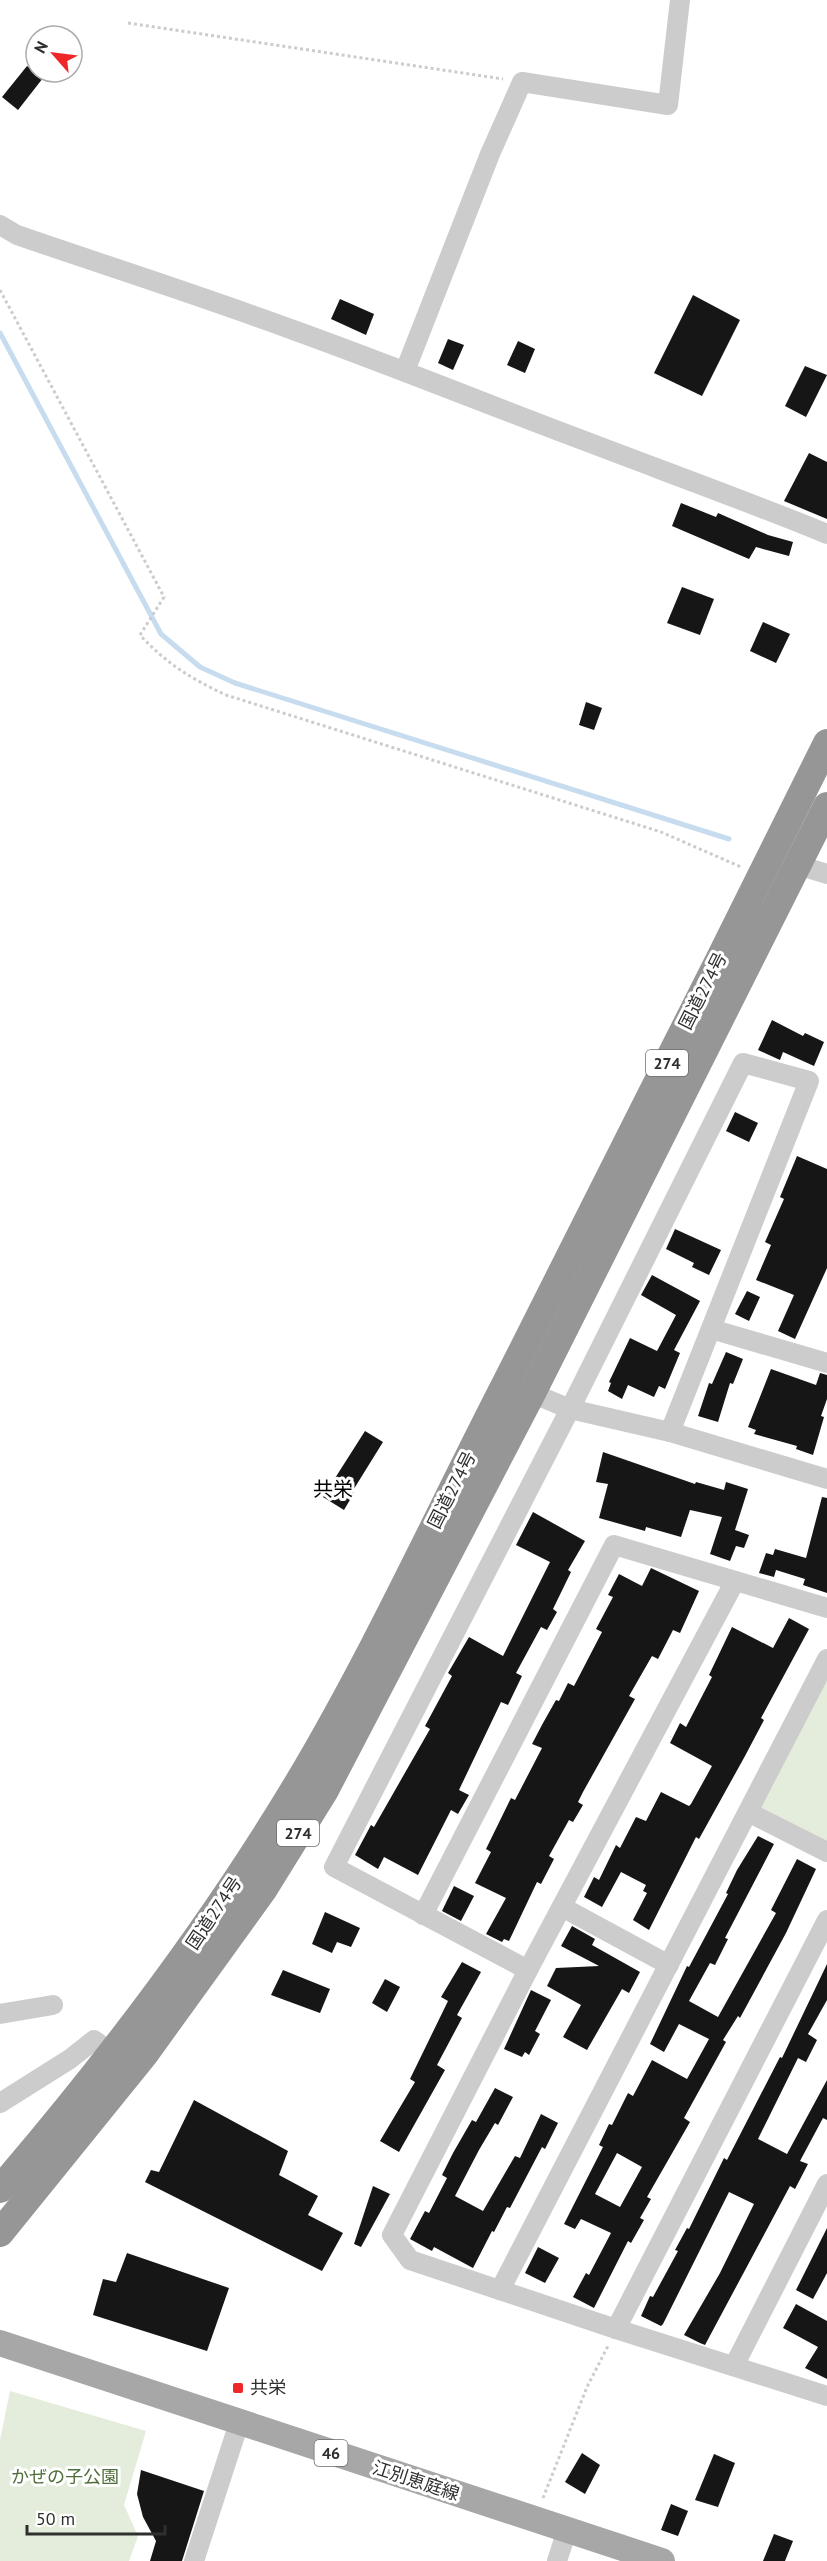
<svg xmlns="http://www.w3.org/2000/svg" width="827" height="2561" font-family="'PT Sans','Noto Sans JP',sans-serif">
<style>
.green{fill:#e4eddb}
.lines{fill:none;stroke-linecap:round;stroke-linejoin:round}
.stream{stroke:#c7dcee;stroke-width:5}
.building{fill:#161616;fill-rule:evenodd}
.path{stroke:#ccc;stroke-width:3;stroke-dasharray:3 3;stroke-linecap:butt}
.minor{stroke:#ccc;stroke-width:20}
.major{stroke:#a7a7a7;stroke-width:26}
.highway{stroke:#969696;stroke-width:28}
.poi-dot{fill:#ee2829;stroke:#fff;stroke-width:2}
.labels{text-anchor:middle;stroke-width:6;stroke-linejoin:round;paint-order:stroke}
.shield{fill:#fff;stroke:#6d6d6d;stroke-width:1.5}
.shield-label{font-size:16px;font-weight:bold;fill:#2f2f2f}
.street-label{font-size:18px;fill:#2f2f2f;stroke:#fff}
.poi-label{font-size:18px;fill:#2f2f2f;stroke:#fff;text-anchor:start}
.park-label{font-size:18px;fill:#4e6d39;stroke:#fff}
.neighbourhood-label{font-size:20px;fill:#000;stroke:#fff}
</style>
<rect width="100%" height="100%" fill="#fff"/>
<g class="green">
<path d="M827,1659V1852L748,1812Z"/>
<path d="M10,2391L146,2431L124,2505L138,2536L129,2561H0V2440Z"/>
</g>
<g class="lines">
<path class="stream" d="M0,333L161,634L200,667L235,683L729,839"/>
</g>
<g class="building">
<path d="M27,66L43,78L18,110L2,97Z"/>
<path d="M693,295L740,320L702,396L654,373Z"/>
<path d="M340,299L374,314L366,335L331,319Z"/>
<path d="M448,339L464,345L453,370L438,363Z"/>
<path d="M518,341L535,349L525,373L507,365Z"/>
<path d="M805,366L827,375L806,417L785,406Z"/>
<path d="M809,453L827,462V519L784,501Z"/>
<path d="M681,503L716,517L718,513L768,535L793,542L789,556L756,547L749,559L672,526Z"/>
<path d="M682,587L714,599L700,635L667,623Z"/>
<path d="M763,622L790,634L776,663L750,651Z"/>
<path d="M586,702L602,708L594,730L579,725Z"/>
<path d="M772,1020L803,1036L805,1033L824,1042L814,1066L783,1052L780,1060L758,1050Z"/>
<path d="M735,1112L758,1123L749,1142L726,1131Z"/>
<path d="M797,1156L827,1169V1268L795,1339L778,1331L794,1295L756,1280L771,1245L765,1242L784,1199L780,1197Z"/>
<path d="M675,1229L721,1250L709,1275L692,1267L694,1263L666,1249Z"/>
<path d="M652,1275L700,1301L674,1350L680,1353L665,1389L659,1386L654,1397L628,1385L622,1399L608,1391L611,1383L609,1382L630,1338L657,1351L676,1315L641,1295Z"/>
<path d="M747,1291L760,1297L749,1321L735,1314Z"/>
<path d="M726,1352L743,1359L733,1384L730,1383L718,1422L698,1416L709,1383L712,1384Z"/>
<path d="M771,1369L816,1385L820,1373L827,1375V1399L821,1416L824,1417L813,1455L796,1449L797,1446L754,1434L756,1430L748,1427Z"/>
<path d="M365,1431L383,1442L352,1492L354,1493L344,1510L323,1497Z"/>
<path d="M603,1452L695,1484L696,1482L724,1490L726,1482L748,1489L735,1530L749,1535L744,1548L736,1546L730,1561L710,1554L722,1517L690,1510L681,1537L646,1527L645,1531L599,1518L608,1484L596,1482Z"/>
<path d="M822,1497L827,1498V1593L803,1585L805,1579L776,1570L774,1577L759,1573L766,1553L773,1555L775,1549L806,1558Z"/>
<path d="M533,1512L585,1541L568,1570L571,1572L553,1609L557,1612L547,1630L541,1627L516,1673L522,1676L508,1705L501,1702L459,1790L469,1795L458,1814L451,1810L418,1875L384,1857L378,1869L355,1855L371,1825L374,1827L430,1729L425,1726L452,1676L448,1673L469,1637L503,1656L550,1562L516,1545Z"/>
<path d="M651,1568L699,1591L680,1633L673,1630L658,1659L652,1656L629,1696L635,1699L583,1792L578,1802L583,1805L573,1822L569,1820L549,1856L554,1859L541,1884L537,1882L509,1941L504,1939L502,1942L486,1934L506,1898L475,1883L491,1852L486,1849L511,1798L515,1800L542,1748L532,1744L543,1723L556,1700L559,1701L568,1683L574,1686L602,1632L596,1629L613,1597L608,1595L619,1574L642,1586Z"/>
<path d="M789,1618L809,1629L761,1718L764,1720L745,1756L699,1839L696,1837L649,1930L633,1920L647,1893L643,1891L646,1885L621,1872L602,1907L584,1897L594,1877L599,1880L616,1845L620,1848L636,1817L646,1821L661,1792L689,1806L691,1804L712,1766L670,1743L680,1723L686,1727L712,1677L709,1675L732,1627L773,1648Z"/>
<path d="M758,1836L774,1844L725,1938L728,1939L715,1965L710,1963L689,2001L718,2017L776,1913L771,1910L797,1859L816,1869L786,1933L740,2018L738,2016L723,2040L726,2042L684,2118L690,2122L647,2197L651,2199L640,2218L644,2220L631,2243L628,2241L594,2308L573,2297L586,2273L589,2275L611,2233L581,2219L575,2229L564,2224L603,2147L599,2145L609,2124L612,2125L628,2093L633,2096L652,2060L687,2079L709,2039L679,2024L664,2052L650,2044L687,1966L689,1967L728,1894L726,1893L737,1870ZM617,2153L642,2167L620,2207L595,2194Z"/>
<path d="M454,1886L474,1896L461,1921L442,1911Z"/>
<path d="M325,1912L360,1928L351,1947L337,1942L332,1953L312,1944Z"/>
<path d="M572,1926L595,1939L592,1945L640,1972L629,1993L622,1989L587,2050L563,2037L581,2005L547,1986L556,1968L599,1966L561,1946Z"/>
<path d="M462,1962L481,1972L457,2015L462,2018L437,2065L445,2070L399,2152L380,2141L415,2082L410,2079L448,2001L441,1997Z"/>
<path d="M827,1964V2000L808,2034L817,2040L806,2062L798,2058L758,2139L787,2154L827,2080V2120L823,2118L800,2161L808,2164L795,2189L790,2186L705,2345L700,2343L684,2335L720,2273L754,2204L729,2192L663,2324L661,2326L641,2316L650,2296L653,2297L678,2251L675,2250L687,2228L689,2229L724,2158L727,2160L780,2057L782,2058Z"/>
<path d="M283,1970L330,1989L320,2013L271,1995Z"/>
<path d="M385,1979L400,1987L387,2012L372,2003Z"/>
<path d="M531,1990L551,2000L535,2031L540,2034L529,2055L525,2052L522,2057L504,2049Z"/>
<path d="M495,2088L513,2097L498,2125L495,2123L479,2150L455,2196L483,2211L515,2156L520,2158L541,2114L558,2123L545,2149L542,2147L510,2208L507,2207L494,2232L492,2231L473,2268L434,2247L432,2251L410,2239L425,2211L429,2213L447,2178L442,2175L453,2153L472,2120L476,2122Z"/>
<path d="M194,2100L288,2151L279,2175L318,2196L308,2215L343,2233L322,2271L145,2182L151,2170L159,2172Z"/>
<path d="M373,2186L390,2194L361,2247L354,2244Z"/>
<path d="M827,2228V2273L813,2299L796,2290Z"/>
<path d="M538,2247L559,2258L545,2283L525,2273Z"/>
<path d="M127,2253L229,2288L207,2351L93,2315L103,2279L116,2282Z"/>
<path d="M796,2304L827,2321V2379L805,2368L818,2347L783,2328Z"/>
<path d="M582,2453L600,2465L585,2494L565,2482Z"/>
<path d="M714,2454L735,2463L718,2507L695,2500Z"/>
<path d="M141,2470L204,2491L182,2561H150L156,2541L143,2517L137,2494Z"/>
<path d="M671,2504L688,2511L678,2536L661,2530Z"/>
<path d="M774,2534L793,2541L785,2561H763Z"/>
</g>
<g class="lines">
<g class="path">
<path d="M128,23L503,79"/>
<path d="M0,290L164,597L140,635C167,664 190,678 226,695L661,832L741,867"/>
<path d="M543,2498L587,2387L609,2344"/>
</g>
<g class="minor">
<path d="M0,225L17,235C110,267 204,297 296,331C393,366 489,405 585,441C666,472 747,501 827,534"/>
<path d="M405,371L490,154L522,82L668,105L680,0"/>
<path d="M797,865L827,874"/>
<path d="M711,1329L827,1363"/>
<path d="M522,1389L570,1409L670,1432L827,1479"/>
<path d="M735,1581L528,1970L392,2235L410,2260L616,2329L827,2396"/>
<path d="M748,1812L827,1852"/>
<path d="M562,1907L669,1965"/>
<path d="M423,1915L614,1545L827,1608"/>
<path d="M528,1970L334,1867L570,1409L743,1063L809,1081L670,1432"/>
<path d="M0,2014L53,2005"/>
<path d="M0,2103L70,2059L94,2040L113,2054"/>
<path d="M500,2290L827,1659"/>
<path d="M616,2329L827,1920"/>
<path d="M734,2366L827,2184"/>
<path d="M194,2561L239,2423"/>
<path d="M557,2561L567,2530"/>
</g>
<path class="major" d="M0,2343L662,2561"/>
<g class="highway">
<path d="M0,2189C110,2061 211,1928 298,1783C375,1654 438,1515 507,1381C615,1170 721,956 827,743"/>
<path d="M0,2233L144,2055L263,1890L325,1790L532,1393L827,806"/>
</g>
</g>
<rect class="poi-dot" x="232" y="2382" width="12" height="12" rx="3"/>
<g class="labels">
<g class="shield">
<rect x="646" y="1050" width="42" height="26" rx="4.5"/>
<rect x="277" y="1820" width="42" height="26" rx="4.5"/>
<rect x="314.5" y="2440" width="33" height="26" rx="4.5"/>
</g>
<g class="shield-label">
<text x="667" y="1069">274</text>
<text x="298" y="1839">274</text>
<text x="331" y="2459">46</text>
</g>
<g class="street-label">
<text transform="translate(703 991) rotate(-63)" y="6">国道274号</text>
<text transform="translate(452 1490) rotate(-63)" y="6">国道274号</text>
<text transform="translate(214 1913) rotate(-56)" y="6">国道274号</text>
<text transform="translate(416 2481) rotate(18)" y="6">江別恵庭線</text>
</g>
<g class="poi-label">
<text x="250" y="2394">共栄</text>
</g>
<g class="park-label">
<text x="65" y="2483">かぜの子公園</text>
</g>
<g class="neighbourhood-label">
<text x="333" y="1496">共栄</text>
</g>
</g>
<g transform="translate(54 54) rotate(298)"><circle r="28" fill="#ffffff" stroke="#acacac" stroke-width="1.5"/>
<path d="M0-4.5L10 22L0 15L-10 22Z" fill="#ee2829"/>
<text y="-9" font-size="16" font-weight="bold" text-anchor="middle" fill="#2f2f2f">N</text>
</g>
<path d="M27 2525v9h138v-9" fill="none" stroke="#2f2f2f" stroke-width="3"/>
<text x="36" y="2525" font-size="18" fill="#2f2f2f" stroke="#ffffff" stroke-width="4.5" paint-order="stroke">50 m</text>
</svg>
